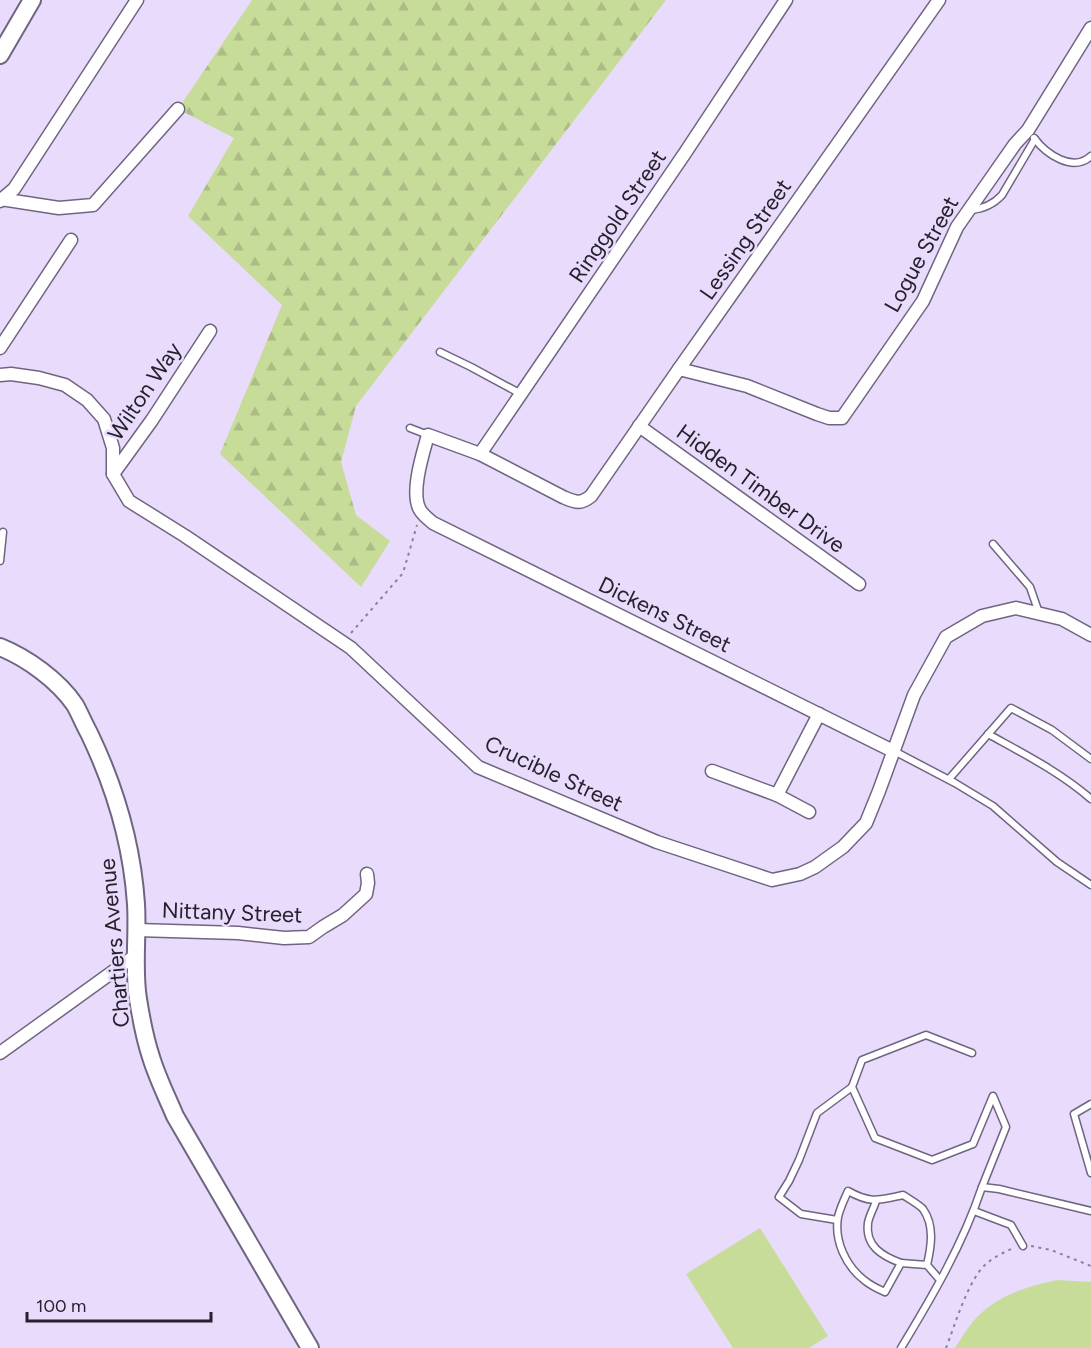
<svg xmlns="http://www.w3.org/2000/svg" width="1091" height="1348" font-family="Figtree,sans-serif">
<style>
.forest{fill:url(#forest-firs)}
.pitch{fill:#c7dc99}
.lines{fill:none;stroke-linecap:round;stroke-linejoin:round}
.service-casing{stroke:#706581;stroke-width:9}
.minor-casing{stroke:#706581;stroke-width:15}
.tertiary-casing{stroke:#706581;stroke-width:20}
.path{stroke:#8b8298;stroke-width:2;stroke-dasharray:3 4.5;stroke-linecap:butt}
.service{stroke:#fff;stroke-width:6}
.minor{stroke:#fff;stroke-width:12}
.tertiary{stroke:#fff;stroke-width:16}
.labels{text-anchor:middle;stroke-width:5;stroke-linejoin:round;paint-order:stroke}
.street-label{font-size:22px;fill:#26212d;stroke:#e8dbfc}
</style>
<defs>
<pattern id="forest-firs" width="22" height="20" patternUnits="userSpaceOnUse" patternTransform="scale(1.5)"><rect width="22" height="20" fill="#c7dc99"/><path d="M5 1l3.5 6h-7zM16 11l3.5 6h-7z" fill="#abbc84"/></pattern>
</defs>
<rect width="100%" height="100%" fill="#e8dbfc"/>
<path class="forest" d="M252,0H666L356,406L341,462L356,515L390,541L361,587L220,454L282,305L188,216L234,138L178,109Z"/>
<g class="pitch">
<path d="M760,1228L828,1336L809,1348H733L686,1274Z"/>
<path d="M1057,1280L1091,1282V1348H955C960,1340 965,1332 971,1324C993,1297 1024,1287 1057,1280Z"/>
</g>
<g class="lines">
<g class="service-casing">
<g id="service">
<path d="M1034,138C1046,154 1073,173 1091,156"/>
<path d="M970,210C983,209 993,205 1002,195L1035,139"/>
<path d="M440,352L471,367L521,394"/>
<path d="M410,428L428,435"/>
<path d="M993,544L1030,587L1039,613"/>
<path d="M0,561L3,532"/>
<path d="M988,734C1024,754 1060,772 1091,799"/>
<path d="M894,751L955,783L993,806L1057,862L1091,885"/>
<path d="M949,779L1011,708L1052,730L1091,759"/>
<path d="M972,1053L926,1035L862,1060L852,1087L875,1138L932,1160L973,1144L993,1096L1006,1127L982,1187"/>
<path d="M1091,1104L1074,1114L1091,1173"/>
<path d="M876,1201C874,1208 869,1216 868,1223C865,1246 882,1256 901,1263"/>
<path d="M974,1211L1011,1225L1023,1246"/>
<path d="M837,1220L801,1214L779,1197L789,1181L799,1160L817,1113L852,1087"/>
<path d="M927,1265C931,1247 935,1226 923,1209C918,1204 909,1199 903,1195C879,1200 871,1204 848,1191C844,1200 840,1208 838,1217C834,1241 846,1266 864,1280C870,1285 878,1289 885,1292L901,1263L927,1265L940,1280"/>
<path d="M901,1348C932,1297 963,1244 982,1187L999,1189L1091,1211"/>
</g>
</g>
<g class="minor-casing">
<g id="minor">
<path d="M0,199L59,208L93,205L178,109"/>
<path d="M0,201L14,189L137,0"/>
<path d="M0,348L71,240"/>
<path d="M679,369L747,386L817,414L829,418H842L923,301L957,227L1015,144L1028,130L1091,28"/>
<path d="M0,375L11,374L39,378L65,385L87,400L104,419L113,448V474L129,501L185,536L351,648L478,767L657,842L772,880L800,874L815,867L843,847L866,823L879,791L914,695L946,637L982,616L1016,608L1062,619L1091,635"/>
<path d="M639,426L859,584"/>
<path d="M480,454L685,153L786,0"/>
<path d="M113,474L152,420L210,331"/>
<path d="M893,751L433,523C428,519 423,515 420,510C410,493 423,453 428,435L480,454L563,497C575,502 580,505 591,496L679,369L939,0"/>
<path d="M712,771L777,795"/>
<path d="M809,812L777,795L819,714"/>
<path d="M137,930L238,933L284,938L309,937L323,927L343,915L366,894L368,883L367,874"/>
<path d="M0,1053L136,955"/>
</g>
</g>
<g class="tertiary-casing">
<g id="tertiary">
<path d="M0,55L32,0"/>
<path d="M0,647C27,658 58,680 75,705C80,714 84,724 89,733C115,787 132,844 136,904C138,935 133,969 138,999C141,1018 145,1039 151,1057C157,1077 167,1097 175,1116L310,1348"/>
</g>
</g>
<g class="path">
<path d="M351,633L403,573L417,525"/>
<path d="M1031,1246L1051,1250L1091,1266"/>
<path d="M946,1348C955,1325 968,1280 986,1264C994,1257 1004,1252 1014,1248"/>
</g>
<use href="#service" class="service"/>
<use href="#minor" class="minor"/>
<use href="#tertiary" class="tertiary"/>
</g>
<g class="labels">
<g class="street-label">
<text transform="translate(617 216) rotate(-56)" y="8">Ringgold Street</text>
<text transform="translate(745 239) rotate(-55)" y="8">Lessing Street</text>
<text transform="translate(921 254) rotate(-61)" y="8">Logue Street</text>
<text transform="translate(144 391) rotate(-56)" y="8">Wilton Way</text>
<text transform="translate(761 488) rotate(36)" y="8">Hidden Timber Drive</text>
<text transform="translate(665 614) rotate(26)" y="8">Dickens Street</text>
<text transform="translate(554 773) rotate(25)" y="8">Crucible Street</text>
<text transform="translate(232 912) rotate(2)" y="8">Nittany Street</text>
<text transform="translate(114 943) rotate(-95)" y="8">Chartiers Avenue</text>
</g>
</g>
<path d="M27 1312v9h184v-9" fill="none" stroke="#26212d" stroke-width="3"/>
<text x="36" y="1312" font-size="18" fill="#26212d" stroke="#e8dbfc" stroke-width="4.5" paint-order="stroke">100 m</text>
</svg>
